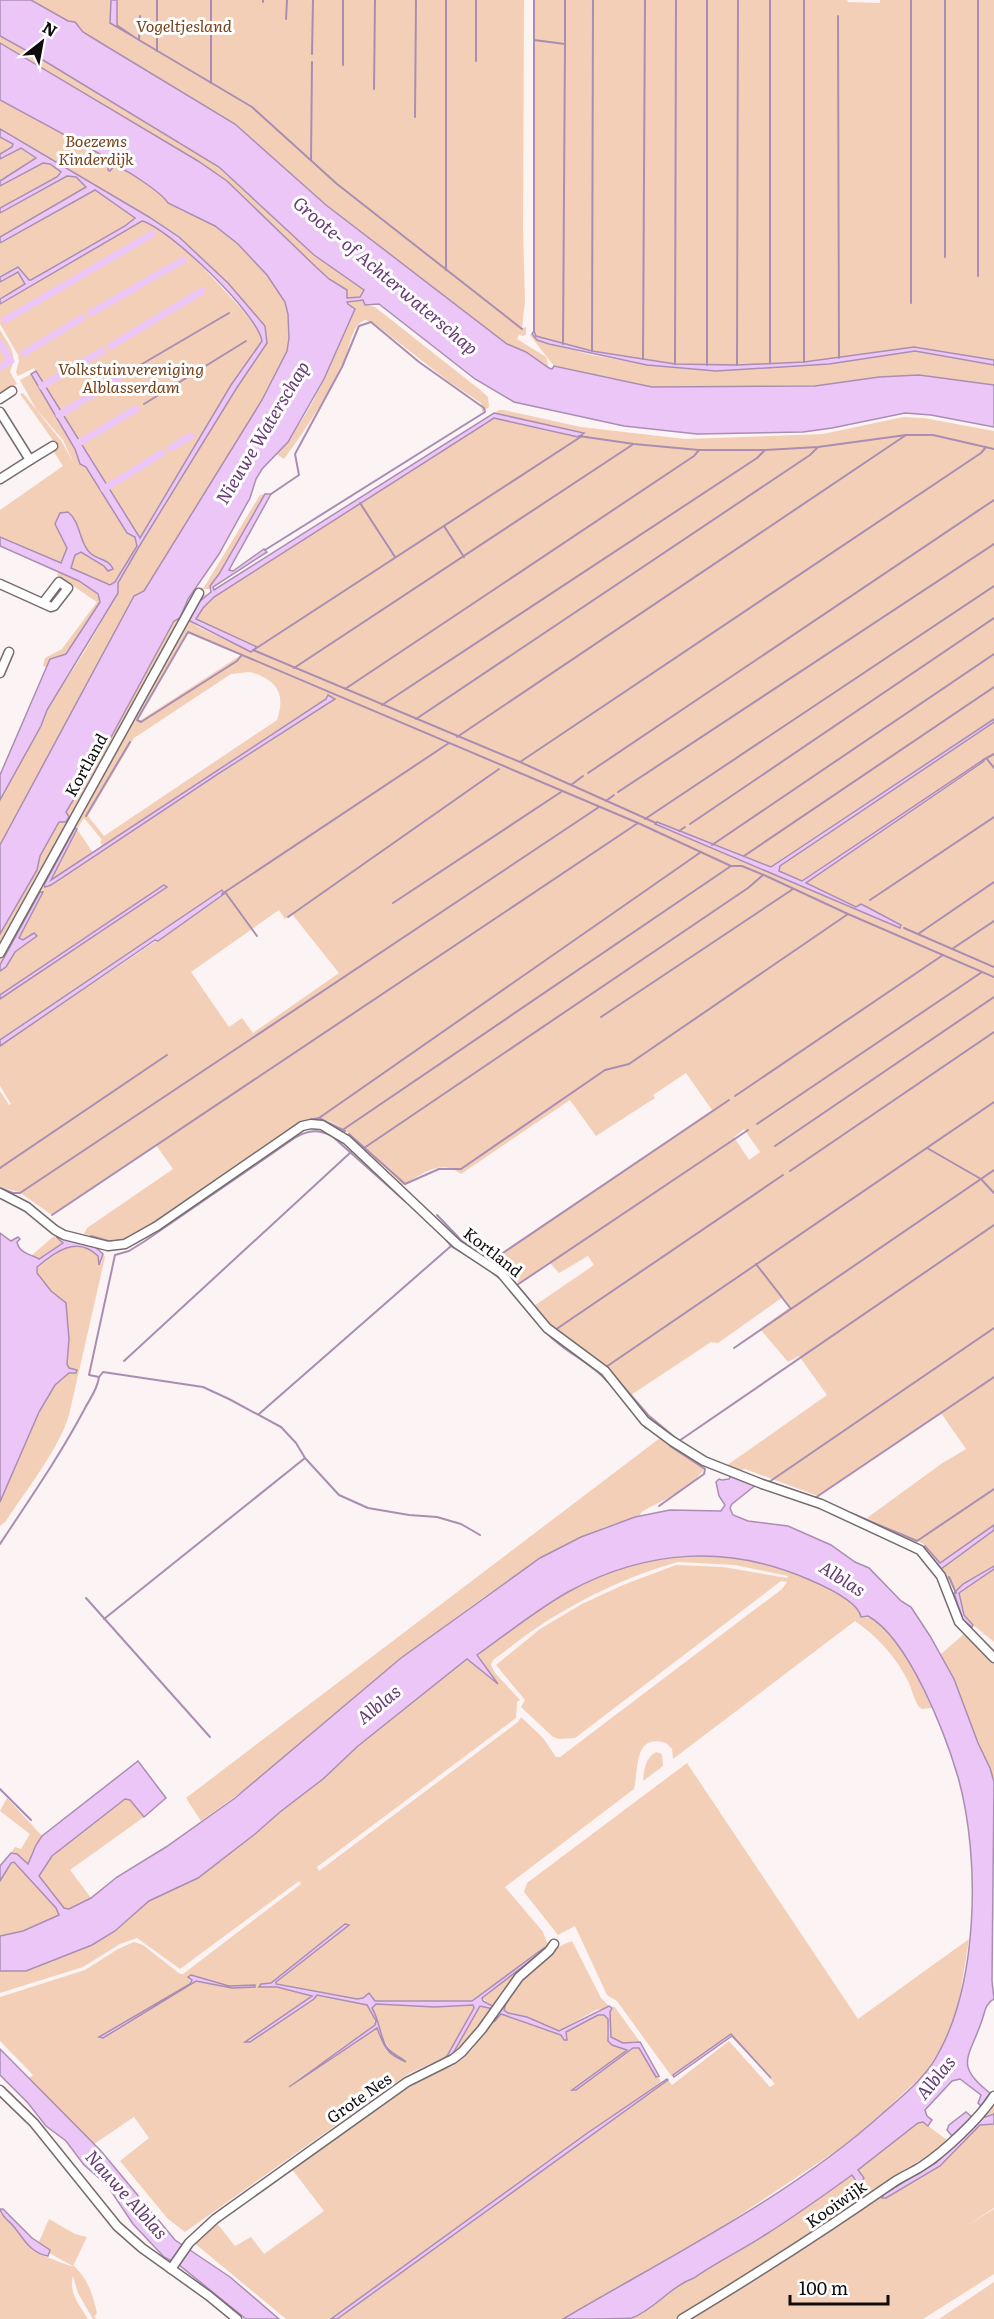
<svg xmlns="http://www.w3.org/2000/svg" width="994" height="2319" font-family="Literata,serif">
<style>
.green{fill:#f4cfb7;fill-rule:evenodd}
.water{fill:#edc6f8;stroke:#aa8eb2;stroke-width:1.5}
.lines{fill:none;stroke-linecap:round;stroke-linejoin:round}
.stream{stroke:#aa8eb2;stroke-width:2}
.canal{stroke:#edc6f8;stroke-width:7}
.minor-casing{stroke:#756c6e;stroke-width:11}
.minor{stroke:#fff;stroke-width:8}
.labels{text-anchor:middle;stroke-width:6;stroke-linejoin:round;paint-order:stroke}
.park-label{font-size:16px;font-style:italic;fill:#76421b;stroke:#fff}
.street-label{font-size:16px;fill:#0f0c0d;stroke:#fff}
.water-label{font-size:18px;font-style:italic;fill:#683976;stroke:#fff}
</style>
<rect width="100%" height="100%" fill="#fcf3f4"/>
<g class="green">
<path d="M0,0H111L110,23L138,41L117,25V0H524L523,230L525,301L522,328L526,327V334L524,336L519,335L517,339L546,357L549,368L526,352L507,344L449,300L326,205L241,129L220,115L219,167L314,255L364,290V294L360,297L347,298V290L329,279L316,267L227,181L197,161L178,208L184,212H189L215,226L238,244L276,285L285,302L288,314L289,338L287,351L262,400L144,591L134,596L0,845V800L41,726L47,710L83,654L116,597L118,583L140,544L236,389L267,343V339L253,312L228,283L165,227L253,321L261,335L262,341L231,385L140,538L138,537L34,368L18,376L16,372L19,361L18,355L0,324Z"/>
<path d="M534,0H847L848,2L880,3V0H994V360L914,347L804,362L737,365L675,364L592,351L535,336L534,331Z"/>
<path d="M363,300L366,305L375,307L479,389L488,397L489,407L482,412L481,403L448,381L375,324L365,320C351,325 350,348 344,360C328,395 307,428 284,459L276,454C312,417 334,356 355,309L347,302Z"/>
<path d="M0,330C10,347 18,353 10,372L17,384L0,394Z"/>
<path d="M529,334L549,344L592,355L647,365L691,369L716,371L829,364L915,351L994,365V385L919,375L879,377L815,386L652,387L554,366Z"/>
<path d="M31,374L75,449L80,464L86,467L128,534L135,537L137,547L115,584L104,583L0,537V510L63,466L52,449L57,446L20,394L23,393L62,442L73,462L63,440L36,409L20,380Z"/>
<path d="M499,410H504L581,427L685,439L823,434L903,417L924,418L994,431V1525L940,1563L922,1543L867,1518L941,1464L966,1449L941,1413L818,1496L745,1469L738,1471L726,1466L827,1395L799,1356L788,1362L760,1329L790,1307L783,1297L718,1343L711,1342L631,1395L606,1368L549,1325L534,1306L594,1265L588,1256L559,1273L549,1262L519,1283L491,1260L712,1110L686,1073L653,1095L655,1098L596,1136L570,1100L461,1174C440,1158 423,1174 403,1185C385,1167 341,1116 315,1118C309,1119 303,1122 297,1125L154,1223L124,1240H106L84,1234L87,1228L173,1169L156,1145L52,1215L19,1192L0,1187V1091L9,1105L11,1104L0,1086V1046L224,895L222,891L0,1040V999L166,887L164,885L0,995V971L6,967L15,952L37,936L23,940L19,938L43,892H40L0,965V958L37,887L44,890L38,886L200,596L208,594L200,601L189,620L198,627L251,652L257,647L195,619L203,608L214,597L494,417L578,437L583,433L494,413ZM188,632L241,655L141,720H136ZM250,672C277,680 286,693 277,720L104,836L88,816L134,738L231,674ZM328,696L334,699L51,885H44L75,828L76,830L51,880L93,853L77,829L84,818L102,840L100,842L102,845L96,851L327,699ZM279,910L285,919L292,914L339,973L253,1033L242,1018L229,1027L191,972ZM744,1129L760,1152L749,1160L734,1137Z"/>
<path d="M265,494L219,574L210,586L211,589H203L260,495Z"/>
<path d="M59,571C72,577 99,586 100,603L66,654L50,660L47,667L43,666L45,658L62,649L97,602L57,575Z"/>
<path d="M180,618L171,639L71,817H69L66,812L110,739L174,621Z"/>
<path d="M59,822H66L59,838L0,947V934L37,870L40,856Z"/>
<path d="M55,1235V1238L63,1243L39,1259L31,1256Z"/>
<path d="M69,1246C84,1246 96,1249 101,1264L103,1254L105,1257L69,1415C59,1449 26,1490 6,1521L0,1526V1502L39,1412L55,1385L69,1373H76L77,1370L69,1368L67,1364L69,1339L66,1303L51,1291L37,1272V1267Z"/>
<path d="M660,1438L675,1449L706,1466C691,1490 667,1498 643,1511L639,1516L605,1527L563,1546L484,1597L401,1658L255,1782L201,1821L186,1798Z"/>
<path d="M994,1530V1566L963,1584L957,1591L941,1569Z"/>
<path d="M705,1555C722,1556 739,1557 756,1561C778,1566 856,1594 861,1617C893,1614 920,1684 932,1708L922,1709L919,1707C914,1699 912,1690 908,1681C896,1657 877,1636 855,1621L673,1759L672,1749L666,1743C633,1733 639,1770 634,1789L505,1887L543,1932L548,1945L473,2001H374L371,1997L357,1999L276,1984V1982L348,1926L271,1983L261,1984L260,1987H277L312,1996L246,2041L250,2042L314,1999L317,1995L364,2004C369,2006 376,2018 375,2025L290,2085L377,2028L386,2051L406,2061C377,2044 386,2034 372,2008L376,2004L435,2007L472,2005L474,2008L447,2056L408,2074L185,2232L168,2219L120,2161L149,2138L134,2117L94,2144L29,2078L33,2075L0,2041V1997L85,1970L118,1949L134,1942L143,1945L180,1974H183L301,1884L299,1881L180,1969L137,1938L120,1944L83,1967L0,1993V1971H26L92,1945L116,1931L149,1901L173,1889L191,1882L255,1834L280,1812L323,1779L358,1746L467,1659L495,1680L478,1655C525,1621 573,1579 632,1565C655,1559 681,1556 705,1555ZM678,1562L735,1565L788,1576L787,1578L723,1567L676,1565L623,1585L582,1604L540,1629L496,1665L525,1700L521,1707L553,1737L559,1739L575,1738L781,1581L787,1582L782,1589L560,1757H556L543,1738L521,1717L518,1722L319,1871L317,1867L516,1718L517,1702L520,1700L495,1673L491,1665L493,1660C507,1650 520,1639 535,1629C578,1600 627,1576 678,1562ZM191,1975L229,1986L254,1985L255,1987L232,1988L196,1981L103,2038L100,2037L190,1984Z"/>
<path d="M994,1569V1642L966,1619L959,1593Z"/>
<path d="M965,1633L988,1654L994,1663V1782C990,1767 983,1756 978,1742C965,1713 957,1683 940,1655Z"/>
<path d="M656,1752L662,1754L663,1766L643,1781C644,1770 645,1758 656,1752Z"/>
<path d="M687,1763L858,2019L969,1939L958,2008L943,2045L924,2074L868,2126L842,2147L722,2227L563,2319H337L668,2080L672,2085L729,2041L770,2087L775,2084L731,2034L672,2077L617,2001L607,1995L575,1926L558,1935L524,1892L527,1883Z"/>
<path d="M7,1798L42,1836L36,1845L28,1864L17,1854L11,1853L15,1847L21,1849L30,1834L0,1811Z"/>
<path d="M124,1800H130L144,1817L70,1870L91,1898L69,1909L64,1908L39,1876C55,1845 96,1822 124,1800Z"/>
<path d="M14,1862L56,1908L59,1916L23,1931L0,1936V1881L11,1863Z"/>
<path d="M572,1941L601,1998L609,2006L607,2008L596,2010L559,2031L527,2017L508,2013L504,2010L505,2004C522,1979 543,1951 572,1941Z"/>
<path d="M529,1962L508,1984L494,2007L482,1998Z"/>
<path d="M480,2006L492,2009L467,2042L453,2053Z"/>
<path d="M614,2006L640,2042L623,2043L611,2037L610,2012Z"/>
<path d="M498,2013L494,2021L500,2014L561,2035L565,2040H567L565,2032L598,2015H604L608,2019L607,2036L612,2045L627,2050L573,2090L633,2048H639L656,2077L658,2076L661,2082L331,2319H286L193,2242L216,2222L235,2246L251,2237L264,2254L324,2211L291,2168L427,2075L453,2066L471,2051Z"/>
<path d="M994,2103V2114L986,2115C967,2133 949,2155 926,2169C914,2177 890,2184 884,2198L940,2166L980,2125L994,2124V2208L966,2226L994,2209V2274L923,2319H689L895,2183L991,2110Z"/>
<path d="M923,2122L947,2140L938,2149L886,2181L831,2221L675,2319H630L668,2295L683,2282L694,2278C717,2262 742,2250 765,2235C795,2215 823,2195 852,2175L858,2184L862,2174L857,2170L918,2123Z"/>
<path d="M0,2209C3,2219 7,2220 14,2227C20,2233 24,2242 31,2249C34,2252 69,2267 74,2266C88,2279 93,2295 97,2313L94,2317L97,2319H93L78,2293L73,2276C68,2292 80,2306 88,2319H0Z"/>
<path d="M49,2219L75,2234L87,2237L73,2266L49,2253L50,2250L39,2242Z"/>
<path d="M994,2282V2319H939Z"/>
</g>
<g class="water">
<path d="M0,0H31L68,21L75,22L83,32L101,43L235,124L326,205L507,344L526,352L549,368L552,369L554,366L652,387L815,386L879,377L919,375L994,385V427L931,415L905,413L832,428L803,432L697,434L624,426L514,402L475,379L379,304L365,305L363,300L347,302L348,304L355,309L324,379L288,442L262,469L256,479L250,498L219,554L188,599L180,618L174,621L110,739L66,812L69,817L66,822H59L40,856L37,870L0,934V845L134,596L144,591L262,400L287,351L289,338L288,314L285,302L267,275L238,244L215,226L168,203C163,194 124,167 114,166L110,171L108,170L109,161L102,155L0,100V43L198,161L227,181L316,267L329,279L347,290V298L360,297L364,290L314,255L219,167L38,57L0,36Z"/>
<path d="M111,0H117V25L139,40L110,23Z"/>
<path d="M0,129L149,217L179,237L228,283L253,312L265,326L267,343L236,389L140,545L118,583V593L47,710L41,726L0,800V775L50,659L66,654L100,602L98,594L79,581L0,546V537L61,563L67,548L55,524L60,513L68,512C81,522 79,543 90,553C98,560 109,559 113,569L108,571L104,566L81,552L75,555L71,568L110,585L115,582L137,546L135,537L127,533L86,467L80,464L75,449L31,374L36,371L140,538L231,385L262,341C258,314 169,228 142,221L0,304V299L25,284L18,272L0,282V277L18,267L29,280H31L125,226L135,218L95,190L0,243V237L86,187L76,177L67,176L0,213V208L57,177L61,172L50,164L43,163L0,186V181L36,158L21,148L0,159V154L12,147L13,144L0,137Z"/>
<path d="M534,331L536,336L592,351L675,364L737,365L804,362L914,347L994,360V365L915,351L829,364L716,371L647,365L549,344L537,340L532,334Z"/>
<path d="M494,413L584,433L578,437L494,418L214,597L203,608L196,619L257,647L251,652L188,620L200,601L211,592L210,586L219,574L265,494H271L229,570L233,571L264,549L267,552L213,587L214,590Z"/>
<path d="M328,695L335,699L218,774L51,885L45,887L44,885L75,828L77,829L51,880L326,699Z"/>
<path d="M994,719V722L780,866L779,871L802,881L983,760L984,761L980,764L806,883L856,907L861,904L865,906L901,925L900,928L655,824L657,822L771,867Z"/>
<path d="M164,885L167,887L0,999V995Z"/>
<path d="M222,890L224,894L158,941L155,940L0,1046V1040Z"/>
<path d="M40,892H43L19,938L23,940L34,933L37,936L15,952L6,967L0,971V965Z"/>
<path d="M0,1233L11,1241L18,1237L20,1239L17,1242C19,1253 30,1254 39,1259L63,1243L56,1237L94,1246L103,1254L99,1265L98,1256C77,1235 55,1252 37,1267V1273L51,1291L66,1303L69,1339L67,1364L69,1368L77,1370L76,1373H69L55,1385L39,1412L0,1502Z"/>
<path d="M731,1475L757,1484L732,1504L730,1508L733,1515L748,1521L788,1526L831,1545L855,1562L869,1568L901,1601L911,1607L930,1636L954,1679L978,1743L990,1768L994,1782L992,1981L994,1999C984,2004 985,2014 981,2023C969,2058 954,2065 990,2093L981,2106L978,2103L981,2095L960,2079L952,2081L925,2110L927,2116L932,2120L928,2126L923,2122L918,2123L858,2170L864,2178L859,2185L852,2175C823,2196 795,2216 765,2235C742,2250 717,2262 694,2278C671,2286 655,2309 632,2318C620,2319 578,2319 563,2319C668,2257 791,2196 882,2114C899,2099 919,2083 932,2064C979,1991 981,1859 958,1777C945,1733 909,1639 868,1616L861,1617C858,1601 824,1586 810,1580C729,1544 646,1549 568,1592C536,1610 507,1634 477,1655L498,1684L467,1659L358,1746L323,1779L280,1812L255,1834L198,1878L149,1901L115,1931L92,1945L26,1971H0V1936L23,1931L59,1915L56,1908L14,1862L11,1863L0,1881V1866L11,1853L17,1854L28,1864L36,1845L42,1836L138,1761L166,1798L144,1817L130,1800L125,1799L52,1856L39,1876L64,1908L69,1909L91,1898L117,1877L166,1847L235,1798L401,1658L540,1558L581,1537L635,1517L670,1510L721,1511L725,1505L719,1496L716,1482L719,1479L722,1480L729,1479Z"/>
<path d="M994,1525V1530L941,1569L923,1547L925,1546L940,1563Z"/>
<path d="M994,1566V1569L959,1593L964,1615L973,1625L972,1627L963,1620L954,1593L963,1584Z"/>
<path d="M345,1924L349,1925L276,1982V1984L357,1999L363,1998L369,1993L375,2001H472L544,1948H547L482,1998L483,2001L494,2007L506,2003L504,2010L508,2013L527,2017L559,2031L609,2006L612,2008L610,2012L611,2037L623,2043L640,2042L659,2076L656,2077L639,2048H633L576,2090H572L627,2050L612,2045L608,2041V2019L604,2015H598L566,2032L567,2040H564L561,2035L501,2014L494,2022L498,2014L493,2009L480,2006L451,2057L439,2062L447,2056L474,2008L473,2005L435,2007L376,2004L372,2008C379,2020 380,2035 386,2046C391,2054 401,2057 406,2062C385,2053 385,2048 377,2028L289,2087L375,2025L376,2021L367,2005L317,1995L314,1999L250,2042H245L312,1996L277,1987H259L261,1984L271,1983Z"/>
<path d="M191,1975L229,1986L255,1985V1987L232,1988L196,1981L103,2038L99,2037L190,1984L192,1980L188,1977Z"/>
<path d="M731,2034L771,2078L732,2036L674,2077L673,2075Z"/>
<path d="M0,2049L101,2151L175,2240L230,2277L279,2319H246L179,2265L164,2257L133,2224L107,2185L84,2165L66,2141L46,2126L28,2103L0,2075Z"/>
<path d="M667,2079L668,2080L337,2319H331L586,2134Z"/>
<path d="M966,2112L972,2117L952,2136L947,2130L949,2125Z"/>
<path d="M994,2114V2124L980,2125L940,2166L886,2198H882L884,2194L936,2163L982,2118Z"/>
<path d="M0,2209H3L32,2238L50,2250L48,2256C31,2253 25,2241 15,2228C9,2220 3,2219 0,2209Z"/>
</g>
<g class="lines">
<g class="stream">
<path d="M446,0V270"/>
<path d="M476,0V61"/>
<path d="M770,0V363"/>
<path d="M804,0V362"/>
<path d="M263,2V0"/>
<path d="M838,16L839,358"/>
<path d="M286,19L287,0"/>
<path d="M139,40L252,107L337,184L522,329"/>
<path d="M139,40L140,16"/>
<path d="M534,40L565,44V0"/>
<path d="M157,51V0"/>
<path d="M312,54L313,0"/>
<path d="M343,65V0"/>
<path d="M211,83V0"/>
<path d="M374,89L375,0"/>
<path d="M415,117L416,0"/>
<path d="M311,160L312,62"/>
<path d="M945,257V0"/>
<path d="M978,276V0"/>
<path d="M911,303V0"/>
<path d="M534,331V0"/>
<path d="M563,344L565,44"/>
<path d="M592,351L593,0"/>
<path d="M643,359L645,0"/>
<path d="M675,364L676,0"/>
<path d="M707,365V0"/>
<path d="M737,365L738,0"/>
<path d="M125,374L229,313"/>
<path d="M144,404L246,341"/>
<path d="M579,436L634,444L699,450H765L818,447L906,435H933L994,449"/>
<path d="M360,503L395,557"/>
<path d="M444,526L464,557"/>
<path d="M265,550L485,412L484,408L419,362L371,322L359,326L342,367L295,454L299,475L271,494"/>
<path d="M255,649L582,436"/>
<path d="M253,650L520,762L656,823"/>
<path d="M241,656L237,661L141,722L137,720L188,632L638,823L731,866H742L764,875L848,914L994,977"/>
<path d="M294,668L632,445"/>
<path d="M345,689L694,456L699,450"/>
<path d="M382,705L757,458L765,450"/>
<path d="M416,719L810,455L818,447"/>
<path d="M457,737L906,435"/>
<path d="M987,759L994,768"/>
<path d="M983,760L994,754"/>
<path d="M520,762L981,453L986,447"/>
<path d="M588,773L994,500"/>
<path d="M571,785L583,776"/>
<path d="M618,792L994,544"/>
<path d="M606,801L614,795"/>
<path d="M86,816L130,742"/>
<path d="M645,819L994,586"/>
<path d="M690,824L994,618"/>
<path d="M679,831L685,827"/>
<path d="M712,845L994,654"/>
<path d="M744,856L994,687"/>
<path d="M225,892L257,936"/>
<path d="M222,894L449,743"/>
<path d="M870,900L994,817"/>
<path d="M393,903L561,792"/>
<path d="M288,917L499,769"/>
<path d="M904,928L994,967"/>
<path d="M918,934L994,882"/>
<path d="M952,949L994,921"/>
<path d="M601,1017L793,889"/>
<path d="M735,1096L943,955"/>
<path d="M319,1118L701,852"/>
<path d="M309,1120L319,1118L345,1131"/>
<path d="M757,1124L982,972"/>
<path d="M344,1129L731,866"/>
<path d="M349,1134L405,1184L439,1169H461L605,1070L629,1064L848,914"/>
<path d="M775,1146L994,997"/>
<path d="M364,1148L748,888L763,875"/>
<path d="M927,1148L981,1179L994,1193"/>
<path d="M0,1168L167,1055"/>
<path d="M790,1171L994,1032"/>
<path d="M0,1188L13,1193H20L599,807"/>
<path d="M406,1202L332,1136C318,1129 309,1130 296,1137L145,1241L129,1251L115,1255L89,1375L99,1377L103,1372L203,1387L229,1399L281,1427L296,1443L305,1458L339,1495L368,1508L409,1515L437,1517L461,1524L480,1535"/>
<path d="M52,1215L638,823"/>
<path d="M437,1215L462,1241L495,1264"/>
<path d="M149,1226L216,1180"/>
<path d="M91,1236L112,1242"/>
<path d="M443,1236L451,1246L471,1258"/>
<path d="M491,1261L729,1100"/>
<path d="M756,1264L791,1309"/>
<path d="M489,1270L503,1281"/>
<path d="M508,1275L532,1303"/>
<path d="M517,1285L748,1130"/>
<path d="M555,1330L783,1175"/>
<path d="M545,1331C563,1352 590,1361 608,1382"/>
<path d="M734,1348L994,1170"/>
<path d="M124,1361L351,1152"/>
<path d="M606,1367L994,1102"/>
<path d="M610,1371L648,1415L678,1440"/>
<path d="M629,1407L646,1428"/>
<path d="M259,1414L451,1246"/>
<path d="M679,1441L994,1225"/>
<path d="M755,1477L807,1495"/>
<path d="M769,1482L994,1328"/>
<path d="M815,1498L994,1377"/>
<path d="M659,1506L704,1474L705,1469L670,1446"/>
<path d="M851,1513L917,1541L994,1489"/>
<path d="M0,1544C29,1500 59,1457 84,1410C90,1398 97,1391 99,1377"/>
<path d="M949,1577L956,1593"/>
<path d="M86,1598L210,1737"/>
<path d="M104,1619L305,1458"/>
<path d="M0,1789L31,1820"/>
</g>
<g class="canal">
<path d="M91,313L183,260"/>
<path d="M5,320L152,234"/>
<path d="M0,343L11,361L0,367"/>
<path d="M111,346L202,291"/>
<path d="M24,353L82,318"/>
<path d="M42,386L102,351"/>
<path d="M59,415L118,379"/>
<path d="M77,444L136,409"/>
<path d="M171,448L191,436"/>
<path d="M104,489L162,453"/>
</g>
<g class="minor-casing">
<g id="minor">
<path d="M0,399L12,391"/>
<path d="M0,412L30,460L0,479"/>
<path d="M30,460L53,446"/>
<path d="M0,584L51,607L54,606L68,588L59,582L43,603"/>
<path d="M0,673L9,652"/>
<path d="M0,953L199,593"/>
<path d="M0,1193L27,1207L55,1230L64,1235L108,1246L125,1244L157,1226L302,1126L311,1124L322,1125L347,1140L457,1244L501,1273L547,1328L605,1371L645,1421L672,1441L704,1461L762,1484L821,1504L920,1550L941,1576L959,1622L994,1658"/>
<path d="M0,2090L34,2123L117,2226L142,2248L209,2296L237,2319"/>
<path d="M171,2269L189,2243L215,2219L407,2082L453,2059L462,2052L482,2029L519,1977L549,1951L554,1944"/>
<path d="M682,2319C755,2275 825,2230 894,2182C903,2176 913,2172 922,2166C944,2152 980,2118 994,2096"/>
</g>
</g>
<use href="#minor" class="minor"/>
</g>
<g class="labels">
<g class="park-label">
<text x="184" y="32">Vogeltjesland</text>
<text x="96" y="147">Boezems<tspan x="96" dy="18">Kinderdijk</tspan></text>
<text x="131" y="375">Volkstuinvereniging<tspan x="131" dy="18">Alblasserdam</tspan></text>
</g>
<g class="street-label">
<text transform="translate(86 765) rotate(-61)" y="6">Kortland</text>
<text transform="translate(493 1252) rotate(38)" y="6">Kortland</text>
<text transform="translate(359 2098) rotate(-35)" y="6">Grote Nes</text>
<text transform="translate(836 2204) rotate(-35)" y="6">Kooiwijk</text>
</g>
<g class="water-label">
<text transform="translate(385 276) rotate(40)" y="6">Groote- of Achterwaterschap</text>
<text transform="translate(263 433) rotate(-59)" y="6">Nieuwe Waterschap</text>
<text transform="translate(842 1579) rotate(32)" y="6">Alblas</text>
<text transform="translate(379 1705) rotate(-39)" y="6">Alblas</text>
<text transform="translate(936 2078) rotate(-51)" y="6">Alblas</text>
<text transform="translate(126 2195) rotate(48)" y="6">Nauwe Alblas</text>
</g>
</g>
<g transform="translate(42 42) rotate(31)" stroke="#ffffff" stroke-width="4.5" paint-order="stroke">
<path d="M0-4.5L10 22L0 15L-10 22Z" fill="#0f0c0d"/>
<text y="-9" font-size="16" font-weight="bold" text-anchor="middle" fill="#0f0c0d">N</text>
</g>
<path d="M790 2295v9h98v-9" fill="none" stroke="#0f0c0d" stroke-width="3"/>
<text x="799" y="2295" font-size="18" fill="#0f0c0d" stroke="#ffffff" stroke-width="4.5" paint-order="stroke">100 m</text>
</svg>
